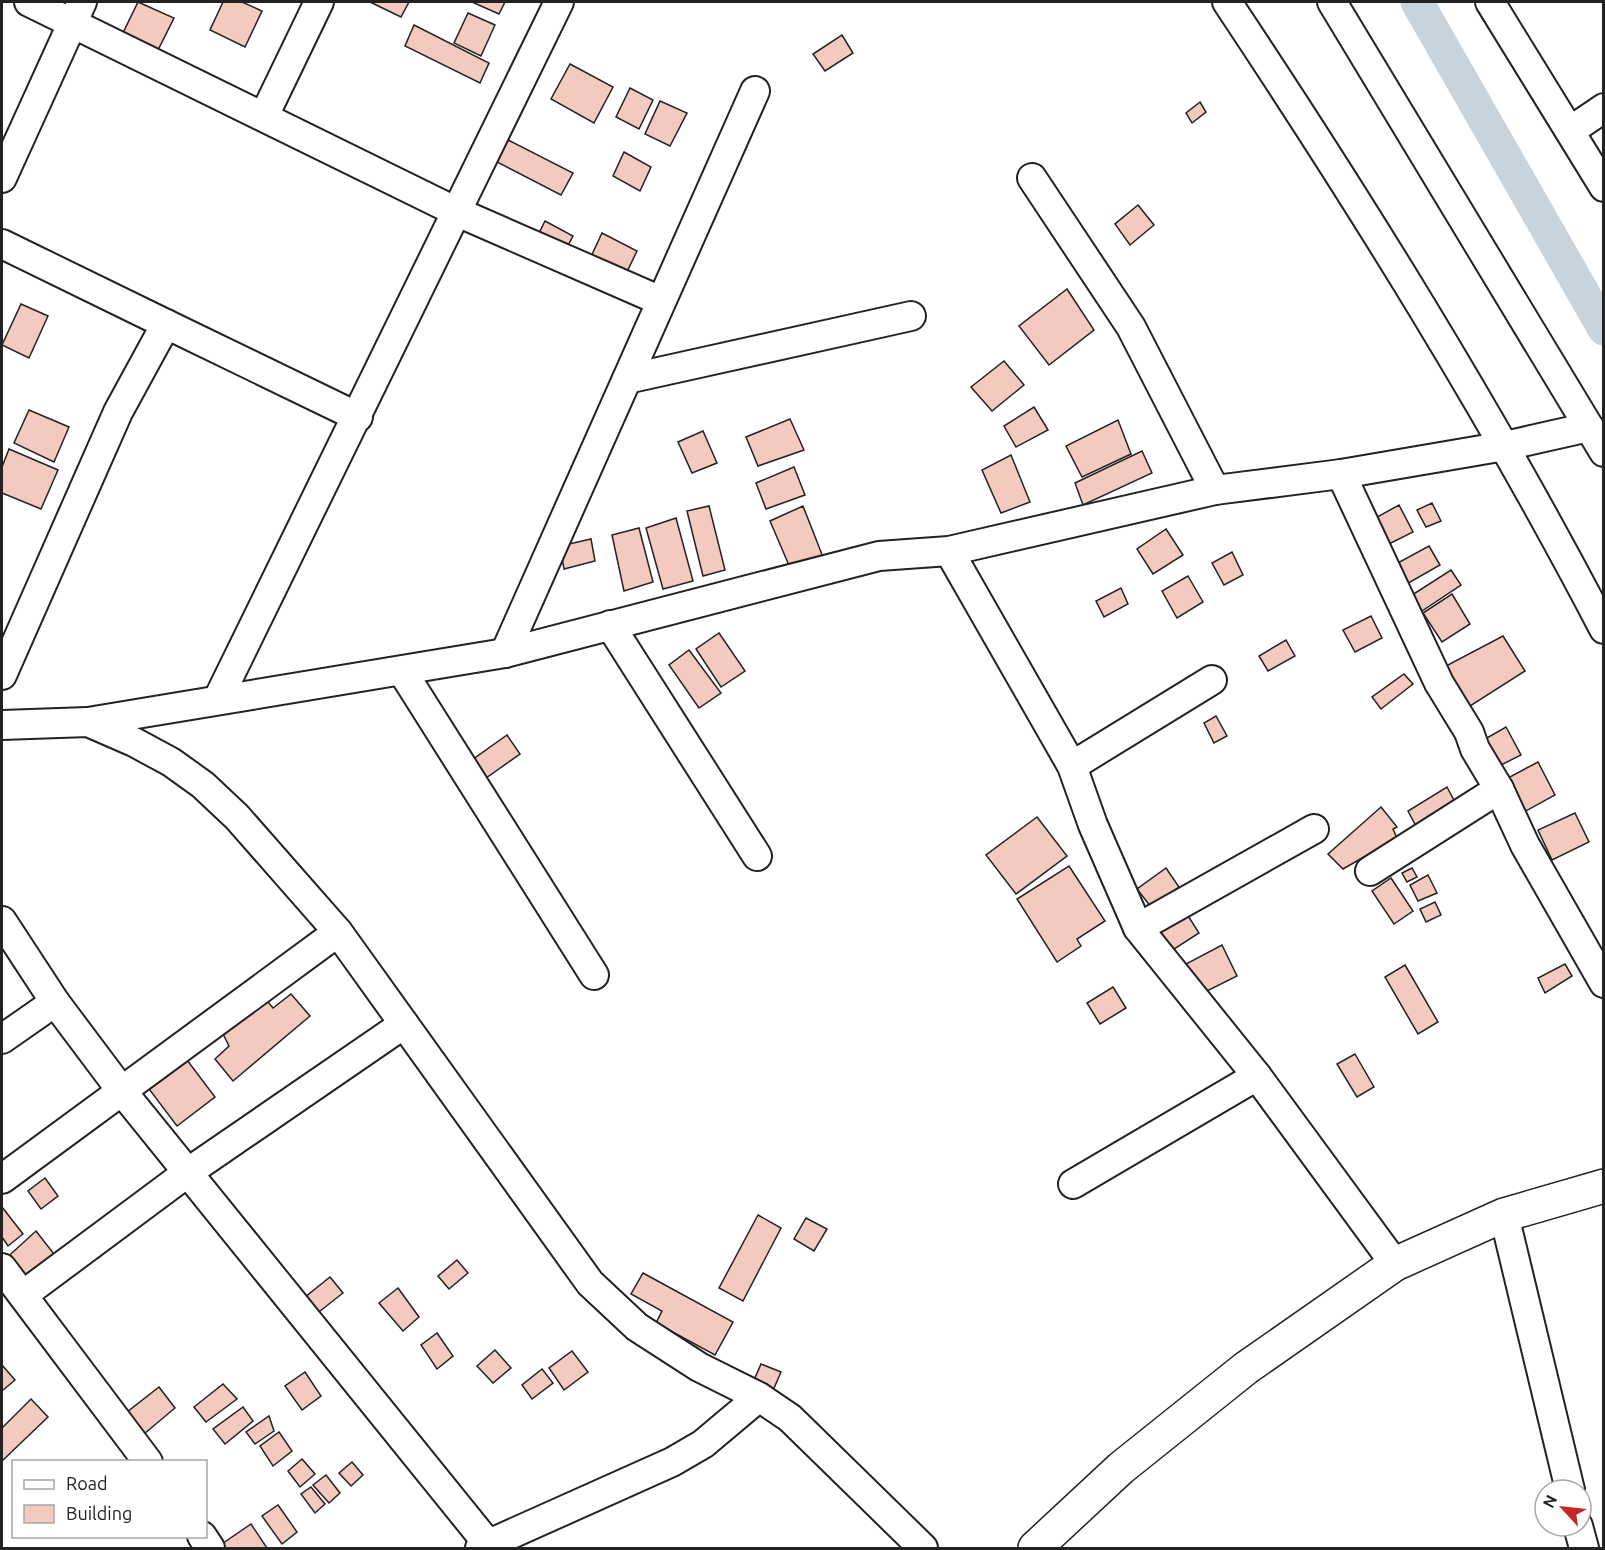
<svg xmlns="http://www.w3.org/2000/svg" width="1605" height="1550" font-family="Ubuntu,sans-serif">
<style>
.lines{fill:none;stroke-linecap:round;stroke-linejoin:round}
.canal{stroke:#c7d3dd;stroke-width:33}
.building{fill:#f3c9c0;stroke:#222;stroke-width:1.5}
.minor-casing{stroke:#222;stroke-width:32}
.secondary-casing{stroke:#222;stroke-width:36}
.minor{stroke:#fff;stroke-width:28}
.secondary{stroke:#fff;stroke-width:33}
</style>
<rect width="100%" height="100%" fill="#fff"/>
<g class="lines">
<path class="canal" d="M1417,2L1604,329"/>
</g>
<g class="building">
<path d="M138,2L174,18L156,54L121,37Z"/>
<path d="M223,2H242L262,11L245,47L210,30Z"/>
<path d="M370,2H409L401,17Z"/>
<path d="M472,2H505L499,14Z"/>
<path d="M468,13L495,25L481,56L454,43Z"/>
<path d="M414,25L489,63L480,83L405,46Z"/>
<path d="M842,35L853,53L825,71L813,54Z"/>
<path d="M570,64L613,87L594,123L551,99Z"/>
<path d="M630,88L653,100L639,129L616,117Z"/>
<path d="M660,101L687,113L670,146L645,134Z"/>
<path d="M1200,102L1206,112L1192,123L1186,113Z"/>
<path d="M508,140L573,173L561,195L497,162Z"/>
<path d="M624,152L651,167L640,191L613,176Z"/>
<path d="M1138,205L1154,225L1130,245L1115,224Z"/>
<path d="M545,221L573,236L564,253L536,239Z"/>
<path d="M602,233L637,251L623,280L588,263Z"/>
<path d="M1067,289L1094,330L1049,365L1019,326Z"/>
<path d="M21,304L48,316L29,358L2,345Z"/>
<path d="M1004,361L1024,385L992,411L971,387Z"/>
<path d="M1034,407L1048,430L1016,447L1004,426Z"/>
<path d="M29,410L69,427L54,462L14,443Z"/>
<path d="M790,419L804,450L758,466L746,437Z"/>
<path d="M1118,420L1131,454L1082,477L1066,446Z"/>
<path d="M703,431L717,463L692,473L678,442Z"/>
<path d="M9,449L58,470L41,509L2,493V467Z"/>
<path d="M1142,451L1152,473L1083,505L1075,483Z"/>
<path d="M1011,455L1030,502L1001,513L982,470Z"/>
<path d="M794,467L805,495L766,509L756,483Z"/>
<path d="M1432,503L1441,521L1426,527L1417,510Z"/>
<path d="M1399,505L1413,532L1383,547L1370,521Z"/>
<path d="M709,506L725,570L703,576L687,511Z"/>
<path d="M803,506L823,557L791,570L770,521Z"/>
<path d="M676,518L693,581L663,589L646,528Z"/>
<path d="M639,528L653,582L624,591L612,535Z"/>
<path d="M1166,529L1183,555L1153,574L1137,549Z"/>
<path d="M591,539L595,561L564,569L560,546Z"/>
<path d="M1429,546L1440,565L1405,585L1394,565Z"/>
<path d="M1232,552L1243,575L1224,585L1212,563Z"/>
<path d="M1451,570L1461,585L1422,611L1412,595Z"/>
<path d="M1188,576L1203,602L1177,618L1162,591Z"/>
<path d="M1121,588L1128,604L1104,617L1096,601Z"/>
<path d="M1452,594L1470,624L1442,642L1423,613Z"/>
<path d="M1371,616L1382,638L1355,652L1343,630Z"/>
<path d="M719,633L745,671L721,687L696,649Z"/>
<path d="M1503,636L1525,671L1467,708L1444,667Z"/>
<path d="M1286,640L1295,656L1268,671L1259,656Z"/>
<path d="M689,650L721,693L699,708L669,665Z"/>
<path d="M1404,674L1413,684L1381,709L1372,697Z"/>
<path d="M1216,716L1227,736L1214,743L1204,723Z"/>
<path d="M1506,727L1521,755L1499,766L1485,739Z"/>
<path d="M507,735L520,754L486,778L472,760Z"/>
<path d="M1538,762L1555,795L1524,812L1506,779Z"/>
<path d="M1447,787L1457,806L1417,828L1408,811Z"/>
<path d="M1381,807L1397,827L1393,829L1397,838L1343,869L1328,854Z"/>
<path d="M1575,813L1589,842L1552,860L1538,830Z"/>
<path d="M1037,817L1067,856L1016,894L986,855Z"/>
<path d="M1069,866L1105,921L1077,939L1081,946L1057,962L1017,899Z"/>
<path d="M1166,868L1179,887L1151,907L1137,889Z"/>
<path d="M1412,868L1417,877L1407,882L1402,873Z"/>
<path d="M1428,875L1437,893L1418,901L1410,885Z"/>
<path d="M1391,878L1413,911L1394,924L1372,891Z"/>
<path d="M1435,902L1441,915L1426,922L1420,909Z"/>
<path d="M1185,911L1199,933L1168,953L1154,931Z"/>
<path d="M1222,945L1237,976L1201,994L1186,964Z"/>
<path d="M1565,964L1572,976L1545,993L1538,978Z"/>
<path d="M1405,965L1438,1022L1418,1034L1385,977Z"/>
<path d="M1113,987L1126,1008L1100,1024L1087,1003Z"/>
<path d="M291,994L310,1016L233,1081L215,1059L229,1046L222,1032L264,997L273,1008Z"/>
<path d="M1355,1054L1374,1087L1357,1097L1337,1064Z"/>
<path d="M187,1060L215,1097L177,1126L149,1089Z"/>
<path d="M45,1178L58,1196L41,1209L28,1191Z"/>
<path d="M2,1207L23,1234L8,1246L2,1237Z"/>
<path d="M758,1215L781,1228L743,1301L719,1288Z"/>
<path d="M806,1218L827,1229L814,1251L794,1239Z"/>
<path d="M36,1231L61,1263L25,1291L2,1262Z"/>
<path d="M457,1260L468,1273L449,1289L438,1276Z"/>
<path d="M643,1273L733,1322L715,1355L656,1323L662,1311L631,1294Z"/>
<path d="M330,1277L343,1293L310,1319L299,1302Z"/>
<path d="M398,1288L419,1317L403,1331L379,1303Z"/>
<path d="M437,1333L453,1356L437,1369L421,1345Z"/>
<path d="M495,1350L511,1368L493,1383L477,1366Z"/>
<path d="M572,1351L588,1372L564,1390L549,1368Z"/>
<path d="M761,1364L781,1372L771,1395L751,1387Z"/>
<path d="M2,1365L15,1380L2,1391Z"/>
<path d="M542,1369L553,1383L532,1399L522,1385Z"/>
<path d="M305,1372L321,1396L302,1410L285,1386Z"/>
<path d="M223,1384L237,1399L206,1422L194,1407Z"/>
<path d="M159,1387L175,1408L138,1439L122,1416Z"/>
<path d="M31,1399L48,1417L2,1461V1428Z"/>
<path d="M243,1407L253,1421L225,1444L213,1429Z"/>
<path d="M269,1416L274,1431L255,1444L246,1432Z"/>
<path d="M279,1432L292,1451L273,1466L260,1446Z"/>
<path d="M302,1459L315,1474L300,1487L288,1471Z"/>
<path d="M352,1462L363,1475L351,1486L339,1473Z"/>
<path d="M326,1475L340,1493L329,1503L313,1485Z"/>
<path d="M311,1487L325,1504L315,1513L301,1494Z"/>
<path d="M278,1505L297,1532L282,1544L262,1516Z"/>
<path d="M251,1524L267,1548H216Z"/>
</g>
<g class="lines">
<g class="minor-casing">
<g id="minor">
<path d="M29,2L455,211L661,301"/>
<path d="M1227,2C1362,205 1491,412 1604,629"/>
<path d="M1332,2L1604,452"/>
<path d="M1490,2L1604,187"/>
<path d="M264,116L319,2"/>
<path d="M1570,131L1604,108"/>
<path d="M2,178L82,2"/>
<path d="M1032,178L1131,327L1215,490"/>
<path d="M2,244L166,324L118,412L2,675"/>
<path d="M166,324L358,417"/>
<path d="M627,379L911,316"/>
<path d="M1341,474L1439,683L1469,732L1475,749L1499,789L1525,845L1604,983"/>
<path d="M949,551L1072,766L1093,825L1138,928L1257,1076L1395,1264"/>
<path d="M610,625L757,856"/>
<path d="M505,653L755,91"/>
<path d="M402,671L594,975"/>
<path d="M218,699L559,2"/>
<path d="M88,722L505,653L879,556L949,551L1215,490L1341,474L1505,446L1589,427"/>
<path d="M2,725L88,722L134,742L171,762L203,785L237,817L338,932L590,1283L637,1327L699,1367L759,1397L790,1418L923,1548"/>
<path d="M1072,766L1212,680"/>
<path d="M1370,871L1499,789"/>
<path d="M2,921L55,1002L121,1090L488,1544"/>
<path d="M1138,928L1314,829"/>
<path d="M2,1039L55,1002"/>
<path d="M2,1179L338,932"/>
<path d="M1073,1184L1257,1076"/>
<path d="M1504,1215L1570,1490"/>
<path d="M2,1268L148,1462"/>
<path d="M23,1295L187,1173L404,1024"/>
<path d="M1578,1526L1584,1548"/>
<path d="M202,1536L210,1548"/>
<path d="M480,1548L672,1462L703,1444L759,1397"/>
</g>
</g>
<g class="secondary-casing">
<path id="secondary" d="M1035,1548L1121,1468L1246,1368L1395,1264L1504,1215L1604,1186"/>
</g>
<use href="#minor" class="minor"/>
<use href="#secondary" class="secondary"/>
</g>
<rect width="1605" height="1550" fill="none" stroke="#222222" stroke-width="6"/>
<rect x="12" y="1460" width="195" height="78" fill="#ffffff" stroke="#a7a7a7" stroke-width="1.5"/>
<rect x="24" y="1480" width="30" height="9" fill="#ffffff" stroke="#a7a7a7" stroke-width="1.5"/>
<text x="66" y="1490" font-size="18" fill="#222222">Road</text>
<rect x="24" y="1505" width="30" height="18" fill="#f3c9c0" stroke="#a7a7a7" stroke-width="1.5"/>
<text x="66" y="1520" font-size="18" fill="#222222">Building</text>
<g transform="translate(1563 1508) rotate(297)"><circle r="28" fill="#ffffff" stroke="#a7a7a7" stroke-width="1.5"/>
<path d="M0-4.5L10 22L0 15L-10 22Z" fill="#c62828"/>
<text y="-9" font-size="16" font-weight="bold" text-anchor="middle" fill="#222222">N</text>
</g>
</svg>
